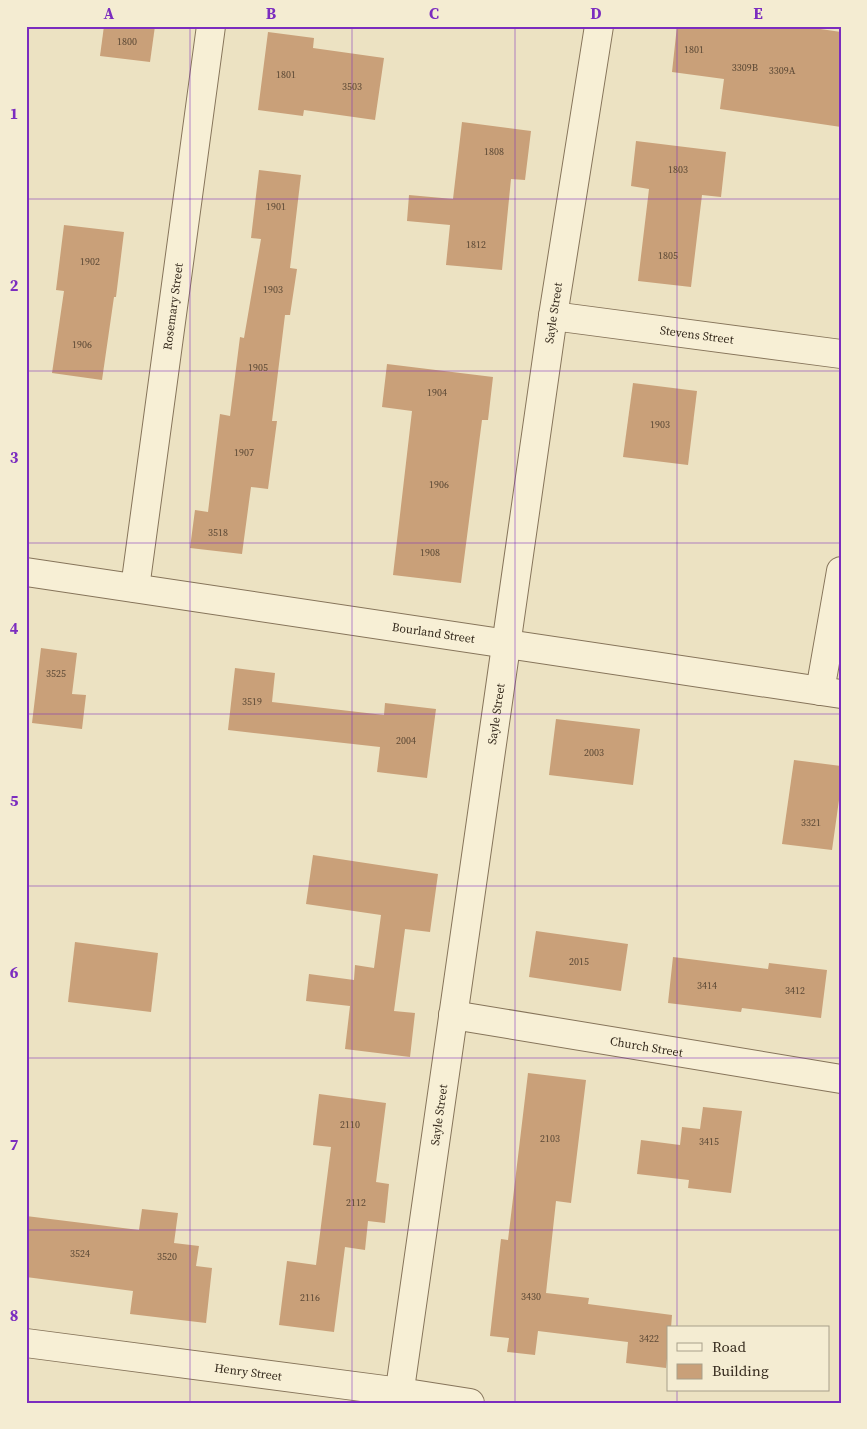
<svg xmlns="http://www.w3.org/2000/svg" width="867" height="1429" font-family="'Source Serif 4',serif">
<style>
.building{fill:#c9a079}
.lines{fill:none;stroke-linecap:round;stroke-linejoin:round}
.minor-casing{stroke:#86745a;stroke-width:30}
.minor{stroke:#f7efd5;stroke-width:28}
.grid{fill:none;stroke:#7b2cbf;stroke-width:1;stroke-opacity:0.55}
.labels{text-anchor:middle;stroke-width:4;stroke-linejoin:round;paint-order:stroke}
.number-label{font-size:10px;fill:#5b4835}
.street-label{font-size:12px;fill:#362b1e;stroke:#f4ecd2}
.neatline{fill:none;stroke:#7b2cbf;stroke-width:2}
.grid-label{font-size:16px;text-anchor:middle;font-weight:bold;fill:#7b2cbf}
</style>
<rect width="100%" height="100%" fill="#ece2c2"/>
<g class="building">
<path d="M104,26H155L150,62L100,56Z"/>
<path d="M677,26H800L841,32V127L720,109L724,79L672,72Z"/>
<path d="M268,32L314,38L313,48L384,58L375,120L304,110L303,116L258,110Z"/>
<path d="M462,122L531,131L525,180L511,179L502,270L446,265L450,225L407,221L409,195L453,199Z"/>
<path d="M636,141L726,152L721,197L702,195L691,287L638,281L649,189L631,186Z"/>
<path d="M259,170L301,175L290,268L297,269L290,315H285L272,421H277L268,489L251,487L242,554L190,548L195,510L208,512L220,414L230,416L240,337L244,338L261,239L251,238Z"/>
<path d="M64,225L124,232L116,297H114L102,380L52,373L64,291L56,290Z"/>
<path d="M387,364L493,377L488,420H482L461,583L393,575L412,411L382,407Z"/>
<path d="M633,383L697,391L688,465L623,457Z"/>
<path d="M41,648L77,653L72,694L86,695L82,729L32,723Z"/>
<path d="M235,668L275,673L272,702L384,715L385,703L436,709L427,778L377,772L380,747L228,730Z"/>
<path d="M556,719L640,729L633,785L549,775Z"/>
<path d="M794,760L841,766V800H839L832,850L782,844Z"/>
<path d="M313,855L438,874L430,932L405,929L394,1011L415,1013L410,1057L345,1049L350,1006L306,1001L309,974L354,980L355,965L374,968L381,915L306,904Z"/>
<path d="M536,931L628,944L621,991L529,977Z"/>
<path d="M75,942L158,953L151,1012L68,1002Z"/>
<path d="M673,957L768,969L769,963L827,970L821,1018L742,1008L741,1012L668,1003Z"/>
<path d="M528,1073L586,1080L571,1203L556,1201L546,1293L589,1298L588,1304L672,1315L671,1328H668V1349L666,1368L626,1363L628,1342L538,1331L535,1355L507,1352L509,1338L490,1336L501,1239L508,1240Z"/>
<path d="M319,1094L386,1103L376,1182L389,1184L385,1223L368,1221L365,1250L345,1247L334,1332L279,1325L287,1261L316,1265L331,1147L313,1145Z"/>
<path d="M703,1107L742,1111L731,1193L688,1188L689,1180L637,1174L641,1140L680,1145L682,1127L700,1129Z"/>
<path d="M142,1209L178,1213L174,1243L199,1246L196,1266L212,1268L206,1323L130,1314L133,1291L26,1277V1216L139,1230Z"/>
</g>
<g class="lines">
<g class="minor-casing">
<g id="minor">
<path id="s1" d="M553,316L841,354"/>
<path id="s2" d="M26,572L841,694"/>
<path id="s3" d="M135,588L211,26"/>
<path d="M820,691L841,571"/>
<path id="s4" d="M453,1015L841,1079"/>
<path id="s5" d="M26,1343L400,1392L470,1403"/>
<path id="s6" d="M398,1403L553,316L599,26"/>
</g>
</g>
<use href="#minor" class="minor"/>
</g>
<path class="grid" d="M190,26V1403M352,26V1403M515,26V1403M677,26V1328M26,199H841M26,371H841M26,543H841M26,714H841M26,886H841M26,1058H841M26,1230H841M677,1390V1403"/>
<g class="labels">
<g class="number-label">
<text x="127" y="45">1800</text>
<text x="694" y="53">1801</text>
<text x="745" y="71">3309B</text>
<text x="782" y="74">3309A</text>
<text x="286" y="78">1801</text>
<text x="352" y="90">3503</text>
<text x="494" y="155">1808</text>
<text x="678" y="173">1803</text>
<text x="276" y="210">1901</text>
<text x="476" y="248">1812</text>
<text x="668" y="259">1805</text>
<text x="90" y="265">1902</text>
<text x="273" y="293">1903</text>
<text x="82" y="348">1906</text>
<text x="258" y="371">1905</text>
<text x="437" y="396">1904</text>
<text x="660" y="428">1903</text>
<text x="244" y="456">1907</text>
<text x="439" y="488">1906</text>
<text x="218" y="536">3518</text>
<text x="430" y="556">1908</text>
<text x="56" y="677">3525</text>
<text x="252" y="705">3519</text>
<text x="406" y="744">2004</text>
<text x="594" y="756">2003</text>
<text x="811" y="826">3321</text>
<text x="579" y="965">2015</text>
<text x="707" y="989">3414</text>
<text x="795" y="994">3412</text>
<text x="350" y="1128">2110</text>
<text x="550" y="1142">2103</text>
<text x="709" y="1145">3415</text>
<text x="356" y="1206">2112</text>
<text x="80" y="1257">3524</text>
<text x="167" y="1260">3520</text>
<text x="531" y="1300">3430</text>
<text x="310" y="1301">2116</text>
<text x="649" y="1342">3422</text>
</g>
<g class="street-label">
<text dy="4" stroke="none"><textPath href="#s3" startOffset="284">Rosemary Street</textPath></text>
<text dy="4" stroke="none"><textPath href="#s6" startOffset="1101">Sayle Street</textPath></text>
<text dy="4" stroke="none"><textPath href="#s1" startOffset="145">Stevens Street</textPath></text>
<text dy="4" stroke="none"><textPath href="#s2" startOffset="412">Bourland Street</textPath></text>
<text dy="4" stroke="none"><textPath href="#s6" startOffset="696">Sayle Street</textPath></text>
<text dy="4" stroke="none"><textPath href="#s4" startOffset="196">Church Street</textPath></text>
<text dy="4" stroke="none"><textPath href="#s6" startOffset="291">Sayle Street</textPath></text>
<text dy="4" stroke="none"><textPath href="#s5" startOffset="224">Henry Street</textPath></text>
</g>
</g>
<rect width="867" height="1429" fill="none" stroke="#f4ecd2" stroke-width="55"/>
<rect x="667" y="1326" width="162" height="65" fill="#f4ecd2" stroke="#a89f8a"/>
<rect x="677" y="1343" width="25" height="8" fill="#f7efd5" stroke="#a89f8a"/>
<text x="712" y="1352" font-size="15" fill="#362b1e">Road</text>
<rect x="677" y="1364" width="25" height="15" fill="#c9a079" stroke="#a89f8a"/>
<text x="712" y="1376" font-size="15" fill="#362b1e">Building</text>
<rect x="28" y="28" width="812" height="1374" class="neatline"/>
<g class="grid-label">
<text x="109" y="19">A</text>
<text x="271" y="19">B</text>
<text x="434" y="19">C</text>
<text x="596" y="19">D</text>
<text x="758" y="19">E</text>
<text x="14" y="119">1</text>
<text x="14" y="291">2</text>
<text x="14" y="463">3</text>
<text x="14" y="634">4</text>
<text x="14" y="806">5</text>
<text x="14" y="978">6</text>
<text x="14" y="1150">7</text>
<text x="14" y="1321">8</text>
</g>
</svg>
